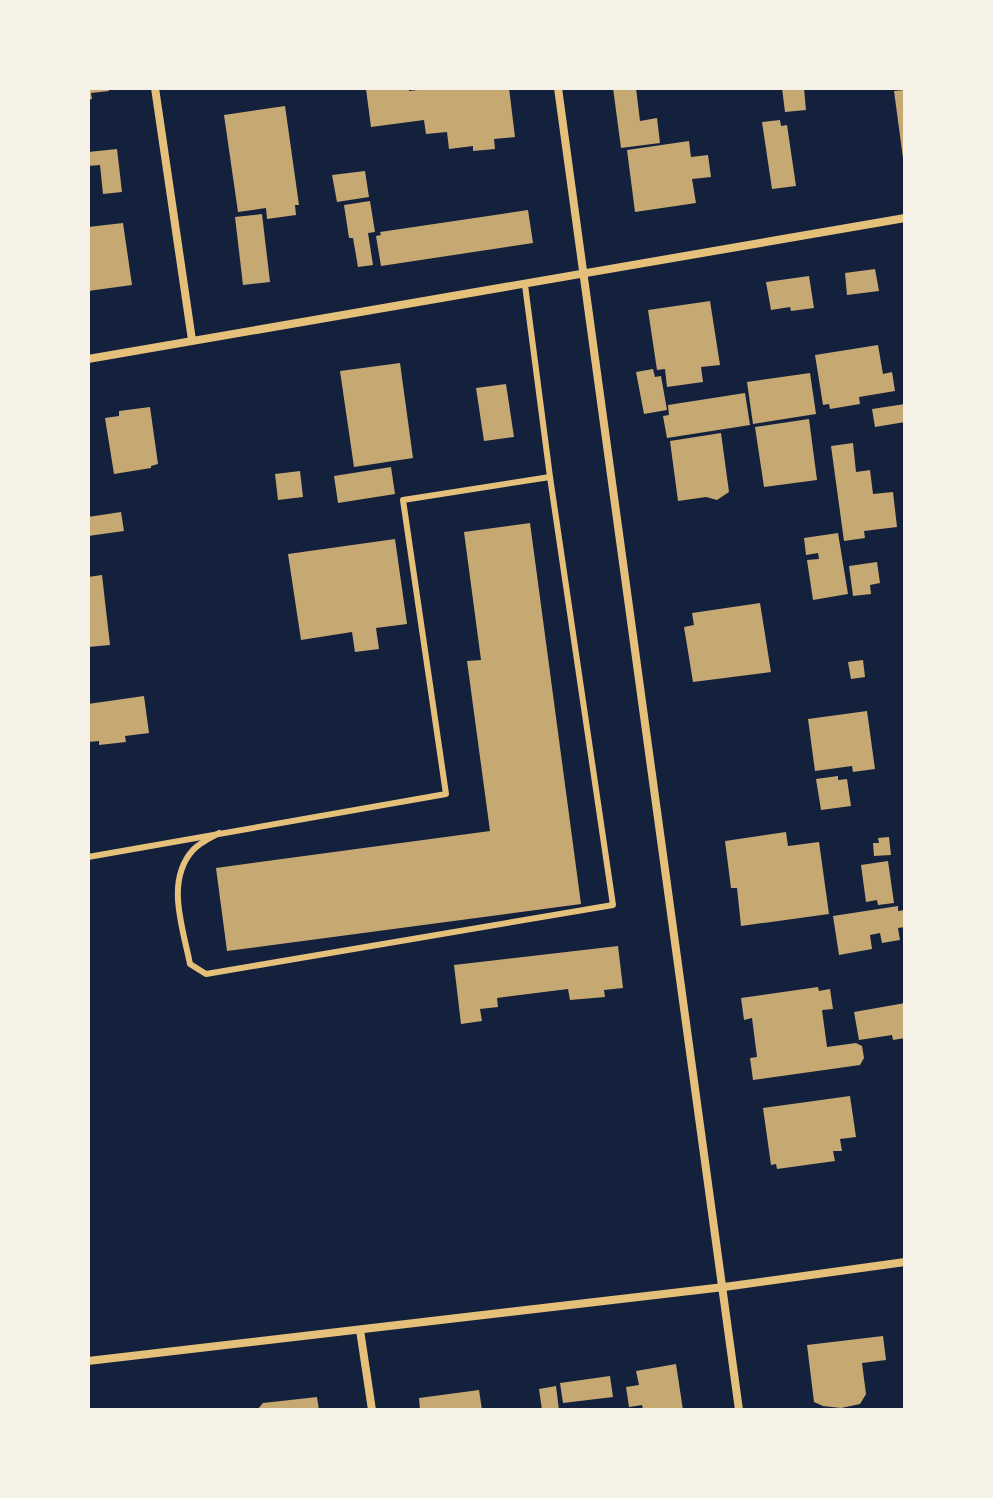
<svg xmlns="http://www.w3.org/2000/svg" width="993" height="1498" font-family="'Roboto Condensed',sans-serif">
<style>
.building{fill:#c6a872}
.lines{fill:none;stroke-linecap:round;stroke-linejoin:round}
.service{stroke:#e5c07b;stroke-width:6}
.minor{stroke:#e5c07b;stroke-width:8}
</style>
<rect width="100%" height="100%" fill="#14213d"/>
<g class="building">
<path d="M88,88H108L109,91L91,93L92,99L88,100Z"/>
<path d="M409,88V91L434,88H509L515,137L494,139L495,149L473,151V146L449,149L447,132L426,134L424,120L371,127L366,89Z"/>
<path d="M613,88H636L640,121L657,118L660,143L621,148Z"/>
<path d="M782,88H804L806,110L785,112Z"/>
<path d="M905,90V157L903,158L894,91Z"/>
<path d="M285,106L299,205H295L296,215L267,219L266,208L238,212L224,115Z"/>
<path d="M780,120L781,126L787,125L796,186L772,189L762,122Z"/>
<path d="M689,141L691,157L708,155L711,177L692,179L696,203L635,212L627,150Z"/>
<path d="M117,149L122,192L103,194L100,165L88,166V152Z"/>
<path d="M365,171L369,197L337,202L332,175Z"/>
<path d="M370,201L375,232L368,233L373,265L358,267L353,238H349L344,205Z"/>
<path d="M528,210L533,243L381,266L376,236L381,235L380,232Z"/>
<path d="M262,214L270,282L243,285L235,217Z"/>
<path d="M123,223L132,285L88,291V227Z"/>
<path d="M875,269L879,291L847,295L845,273Z"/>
<path d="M809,276L814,308L791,311L790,307L771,310L766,282Z"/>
<path d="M710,301L720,365L701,367L703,382L667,387L665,369L657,370L648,310Z"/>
<path d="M878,345L883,374L892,372L895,391L859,397L860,404L830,409L829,404L823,405L815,355Z"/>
<path d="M400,363L413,458L354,467L340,371Z"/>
<path d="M653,369L655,377L661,376L667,410L644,414L636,372Z"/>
<path d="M810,373L816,414L753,424L747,382Z"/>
<path d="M506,384L514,437L484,441L476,388Z"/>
<path d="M745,393L750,425L667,438L663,416L669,415L668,405Z"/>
<path d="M905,404V422L875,427L872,409Z"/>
<path d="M150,407L158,464L151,466V468L114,474L105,418L119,416V411Z"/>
<path d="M809,419L817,480L764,487L755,427Z"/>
<path d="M721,433L729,492L717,500L706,497L678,501L670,441Z"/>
<path d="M853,443L856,472L870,470L873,494L893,492L897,527L864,531L865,538L844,541L831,446Z"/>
<path d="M391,467L395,494L338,503L334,476Z"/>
<path d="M300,471L303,497L278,500L275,474Z"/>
<path d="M121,512L124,531L88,536V517Z"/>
<path d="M530,523L581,904L227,951L216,868L490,831L467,661L481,660L464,532Z"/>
<path d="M838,533L848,594L813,600L807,560L819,559L818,553L806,555L804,538Z"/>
<path d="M395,539L407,624L376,628L379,649L355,652L352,632L301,640L288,554Z"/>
<path d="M877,562L880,583L870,585L871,594L853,596L849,566Z"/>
<path d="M102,575L110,645L88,647V577Z"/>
<path d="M760,603L771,672L693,682L684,627L694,625L692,613Z"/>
<path d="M863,660L865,677L851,679L848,662Z"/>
<path d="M144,696L149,733L125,736L126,742L99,745V741L88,742V704Z"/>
<path d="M867,711L875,769L853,772L852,766L815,771L808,719Z"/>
<path d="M838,776V780L847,779L851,806L821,810L816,779Z"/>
<path d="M786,832L788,846L819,842L829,914L741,926L737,888H731L725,841Z"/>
<path d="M889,837L891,855L874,856L873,843H879L878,838Z"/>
<path d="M888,861L894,903L878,905L877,900L866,902L861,865Z"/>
<path d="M898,906V911L905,910V927L898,928L900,940L882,943L880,933L870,935L872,949L839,955L833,916Z"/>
<path d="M618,946L623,988L604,990L605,997L570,1000L568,989L497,998L498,1007L480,1009L482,1021L461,1024L454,965Z"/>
<path d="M818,987L819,991L830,989L833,1009L822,1010L827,1047L856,1043L862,1046L864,1058L860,1065L753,1080L750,1058L757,1057L752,1018L744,1020L741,998Z"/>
<path d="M905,1003V1038L893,1040L892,1035L859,1040L854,1012Z"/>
<path d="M850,1096L856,1137L840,1139L842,1151H833L835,1161L777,1169L776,1164L771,1165L763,1108Z"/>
<path d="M883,1336L886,1360L862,1363L866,1394L860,1404L841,1408L823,1406L814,1402L807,1345Z"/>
<path d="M676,1364L683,1410H643L642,1405L629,1407L626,1387L639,1385L636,1371Z"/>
<path d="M610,1376L613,1397L563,1403L560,1383Z"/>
<path d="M556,1386L559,1410H542L539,1389Z"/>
<path d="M479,1390L482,1410H420L419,1398Z"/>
<path d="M317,1397L319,1410H257L263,1403Z"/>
</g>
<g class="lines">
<g class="service">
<path d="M219,833C210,838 199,843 193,850C165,881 183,928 190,964L206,974L613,905L550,477L525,285"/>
<path d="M88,857L446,794L403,500L550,477"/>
</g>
<g class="minor">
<path d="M155,88L192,340"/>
<path d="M558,88L739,1410"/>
<path d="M88,359L905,218"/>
<path d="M360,1330L372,1410"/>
<path d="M88,1361L724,1287L905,1262"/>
</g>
</g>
<rect width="993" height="1498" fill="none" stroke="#f6f1e7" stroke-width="180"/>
</svg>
